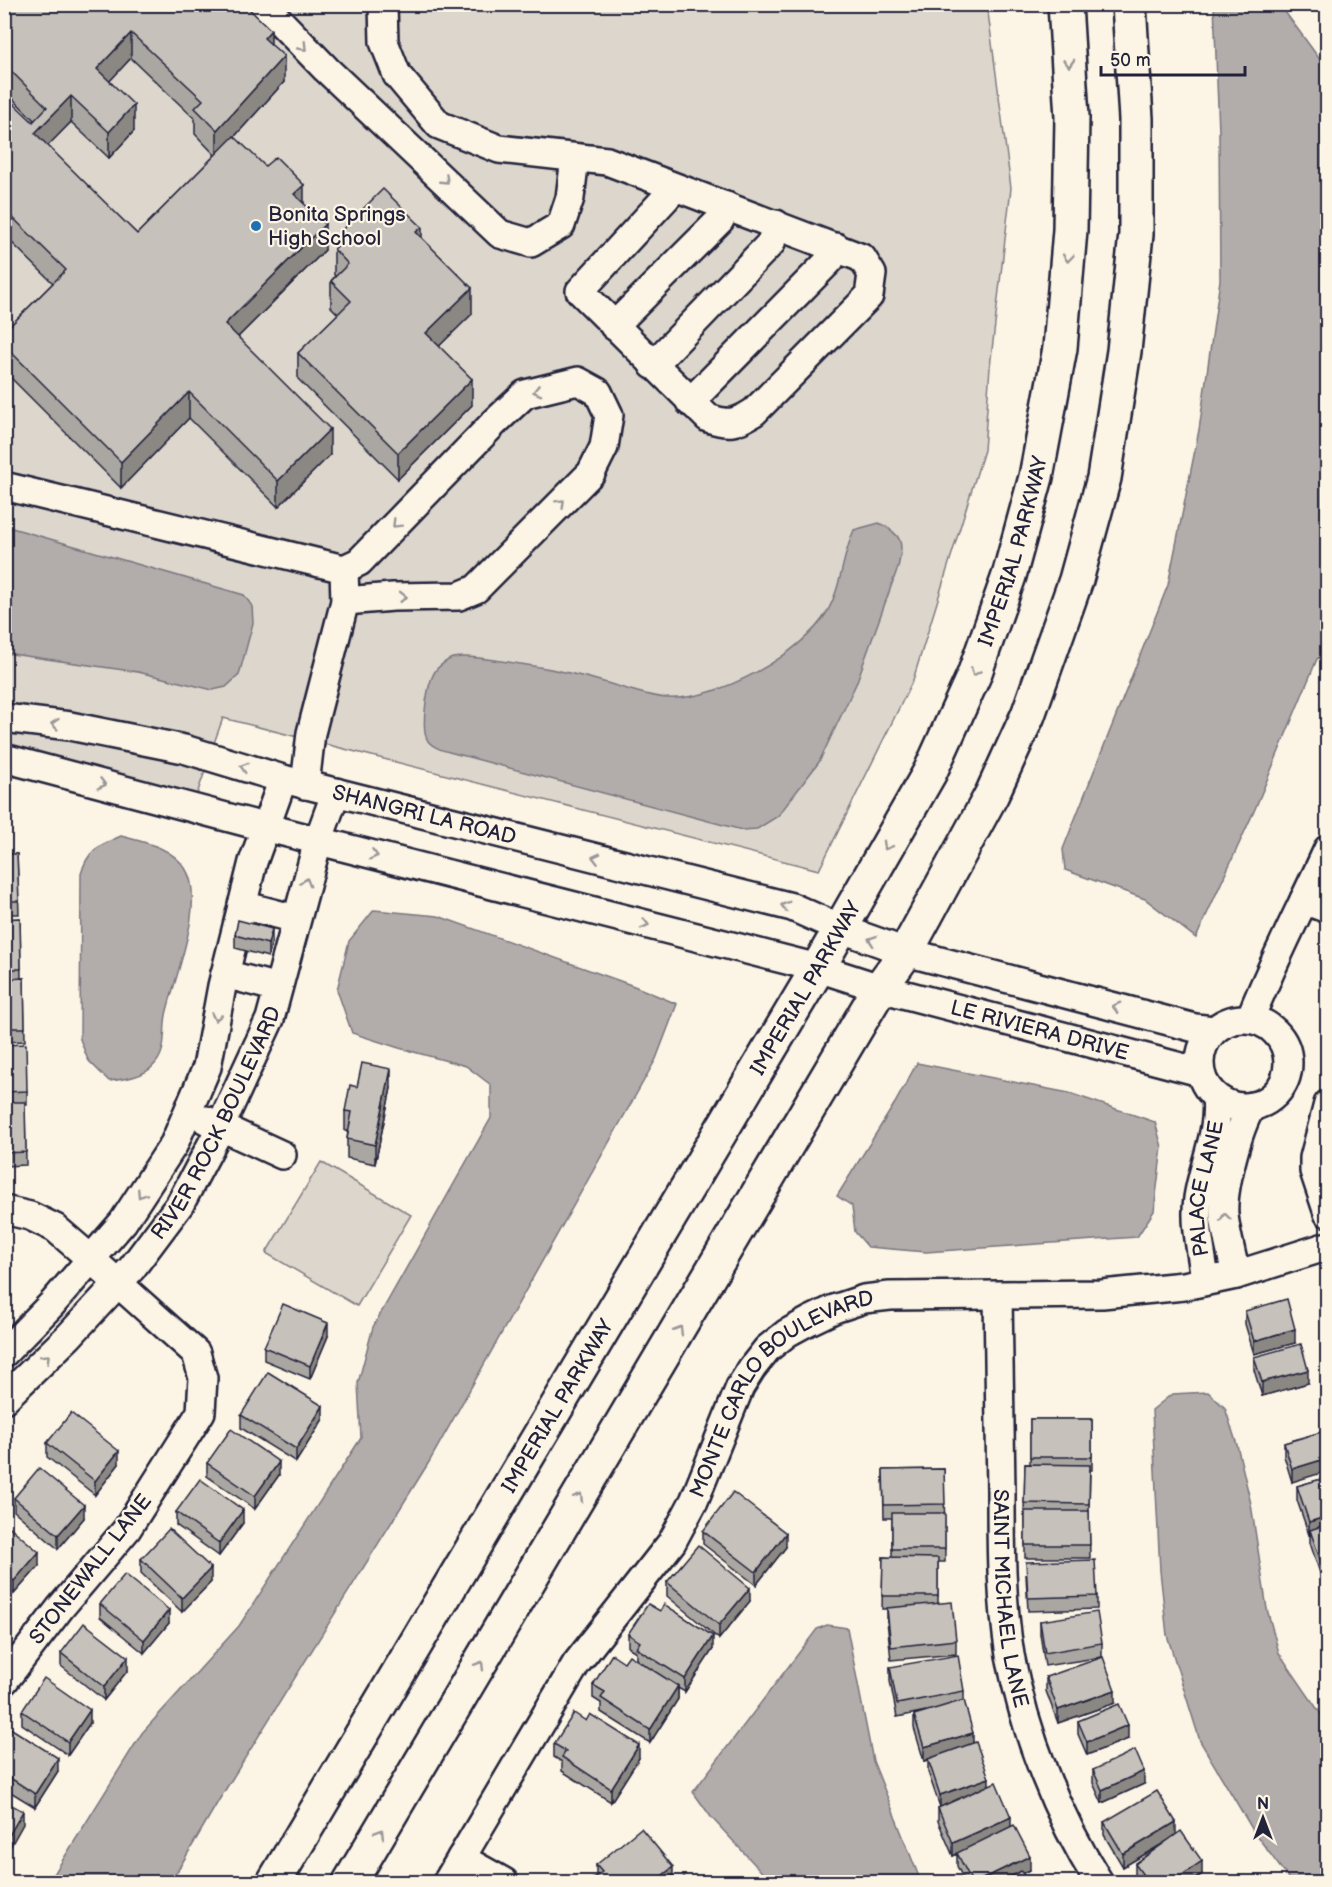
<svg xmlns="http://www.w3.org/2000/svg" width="1332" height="1887" font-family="'Balsamiq Sans',sans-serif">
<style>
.green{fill:#dcd6cc;stroke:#7f7c84;stroke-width:1.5}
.water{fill:#b2adab;stroke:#78757e;stroke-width:1.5}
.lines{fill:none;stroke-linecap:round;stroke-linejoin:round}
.minor-casing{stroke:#22223b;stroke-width:32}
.major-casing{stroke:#22223b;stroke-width:38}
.minor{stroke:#fcf5e5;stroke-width:27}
.major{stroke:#fcf5e5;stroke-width:33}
.wall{fill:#aaa6a1;stroke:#22223b;stroke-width:1.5;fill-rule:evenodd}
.shaded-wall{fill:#8b8783;stroke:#22223b;stroke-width:1.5}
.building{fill:#c6c1bb;stroke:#22223b;stroke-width:1.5}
.oneway{stroke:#9a9698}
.poi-dot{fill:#1f6fb2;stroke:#fcf5e5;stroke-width:2}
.labels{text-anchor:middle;stroke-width:4.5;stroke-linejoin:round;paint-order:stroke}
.poi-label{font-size:21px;fill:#22223b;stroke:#fcf5e5;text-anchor:start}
.street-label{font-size:21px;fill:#22223b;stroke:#fcf5e5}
</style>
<rect width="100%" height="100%" fill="#fcf5e5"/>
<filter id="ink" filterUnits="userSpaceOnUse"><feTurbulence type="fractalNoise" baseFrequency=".0167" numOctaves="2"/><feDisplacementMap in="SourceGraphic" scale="12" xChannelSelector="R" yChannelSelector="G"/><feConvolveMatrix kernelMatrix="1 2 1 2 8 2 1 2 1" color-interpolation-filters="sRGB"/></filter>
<g filter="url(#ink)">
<g class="green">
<path d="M5,5H987L1011,188L990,367L984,450L913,680L819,870L223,718L213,746L5,707Z"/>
<path d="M4,730L68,737L206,768L196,797L5,747Z"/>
<path d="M321,1162L411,1215L357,1306L266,1253Z"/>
</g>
<g class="water">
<path d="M1214,5H1280L1327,69L1328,653L1317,659L1255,809L1196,938L1145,899L1065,870L1063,849L1168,585L1199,430L1220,280L1219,132Z"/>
<path d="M879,523C903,535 904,543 898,567L856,684L819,762L778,816L757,829L742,830L461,755C450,752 435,750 428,741C420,729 427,682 436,670C438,667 446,661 450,659C466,653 509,663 527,665C554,669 580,675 607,683C625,688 650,697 668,698C718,701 802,654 827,612C842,586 842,556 854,530Z"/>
<path d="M5,526L244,595L252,606L253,623L239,675L226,687L213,690L138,672L5,653Z"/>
<path d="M121,836C144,842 171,847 185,868C207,901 174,978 166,1015C163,1031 167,1051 155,1064C144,1077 126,1079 109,1081L88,1060L80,1039L81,874C88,849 99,846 121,836Z"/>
<path d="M374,910L438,916L634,986L677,1004L656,1059L429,1462L219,1800L171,1882H49L142,1733L239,1626L361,1438L358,1383L373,1327L491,1118V1085L466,1066L399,1048L352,1033L337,990L349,941Z"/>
<path d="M917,1063L1069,1093L1155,1122L1162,1147L1154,1211L1137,1237L926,1252L868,1247L855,1232L852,1206L837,1196L895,1103Z"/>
<path d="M1208,1392L1225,1408L1237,1445L1251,1504L1267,1609L1279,1653L1327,1723V1882H1291L1254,1832L1200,1741L1167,1635L1160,1571L1152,1410L1172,1394Z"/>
<path d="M827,1625L847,1628L873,1761L921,1882H771L711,1817L693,1792L817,1629Z"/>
</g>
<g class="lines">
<g class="minor-casing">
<g id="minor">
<path d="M263,4L326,69L500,234L531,243L561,225L570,198L575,158"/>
<path d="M383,4L384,42L397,75L439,125L499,149L607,161L862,258L872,274L869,296L754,412C735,424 729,425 708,418L580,291L675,188"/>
<path d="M614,326L720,220L726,206"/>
<path d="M653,365L771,243L776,224"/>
<path d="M690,402L830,260L836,247"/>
<path d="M4,486L344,569L345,601L311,733L305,785"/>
<path d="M344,569L359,562L493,424L525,394L578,381L598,392L609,415L604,447L591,473L476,589L459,596L393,597L345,601"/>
<path id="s1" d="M4,718L70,726L184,749L283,779L792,907L839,928L906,952L1195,1028L1214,1030"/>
<path id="s2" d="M4,758L264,827L818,968L880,988L1200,1072"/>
<path d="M1304,900L1328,909"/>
<path d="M242,905L296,919"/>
<path d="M225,974L278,988"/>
<circle cx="1244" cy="1063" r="44"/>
<path d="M1250,1019C1273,961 1302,906 1328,849"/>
<path d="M1328,1104L1314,1158V1171L1328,1213"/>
<path d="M206,1120L282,1155"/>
<path d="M4,1210L30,1216L55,1228L91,1259L196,1353L203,1378L201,1412L127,1529L61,1607L4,1681"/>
<path d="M1236,1275C1232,1255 1226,1234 1224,1215C1222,1189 1238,1128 1252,1106"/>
<path id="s3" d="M1205,1280C1202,1253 1194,1224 1198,1198C1203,1165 1220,1131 1216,1098"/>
<path id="s4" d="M998,1296C999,1361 1000,1426 1001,1491C1001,1546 1001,1601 1010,1655C1025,1734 1056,1814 1099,1882"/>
<path d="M4,1353L52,1304L123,1222L174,1144L207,1067L222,986L253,862L283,779"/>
<path id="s5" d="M4,1399L69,1336L132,1268L180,1204L214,1140L270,1019L318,841L336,792"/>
<path d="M461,1858L504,1882"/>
<path id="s6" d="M447,1882L576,1664L672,1542L694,1501L740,1387L752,1368L767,1349L787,1333L809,1321L834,1309L864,1299L890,1296L1102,1294L1184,1286L1236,1275L1328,1246"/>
</g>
</g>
<g class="major-casing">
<g id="major">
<path id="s7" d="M274,1882L818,968L930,772L974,675L1009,576L1036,477L1060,348L1070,230L1072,117L1065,4"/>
<path d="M350,1882L880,988L906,952L992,794L1028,715L1076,580L1104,478L1124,351L1136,234V119L1129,4"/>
</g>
</g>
<use href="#minor" class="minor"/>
<use href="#major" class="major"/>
</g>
<g class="wall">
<path d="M4,4L271,44L284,82L234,137L304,204L325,250L238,337L330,455L278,507L189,418L121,488L4,371V332L53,283L4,235V106L33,122L34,120L4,90ZM131,58L195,119V134L215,155L137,234L47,146L71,122L109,158L134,131L109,81Z"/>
<path d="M336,236L422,238L472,314L439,346L472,405L398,479L298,379V353L338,314L331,307V281L335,276L334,275V249L336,248Z"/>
<path d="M4,854H17L19,914H4Z"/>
<path d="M20,918L21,978H24L25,1041L4,1042V919Z"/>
<path d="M235,935L272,942L268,957L235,948Z"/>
<path d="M4,1045L27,1091V1104H25L26,1165L4,1166Z"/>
<path d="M357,1087L391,1088L375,1164L347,1158V1139L348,1131H345V1111Z"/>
<path d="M1245,1311L1295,1343L1254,1354L1245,1324Z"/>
<path d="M328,1336L310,1379L264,1360V1347Z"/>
<path d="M1254,1357L1308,1383L1262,1396L1254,1370Z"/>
<path d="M241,1415L323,1419L296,1462L241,1428Z"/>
<path d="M1030,1419H1092V1470H1090L1089,1511L1090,1558H1025V1516H1024L1025,1464H1030Z"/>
<path d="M1328,1430L1292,1482L1284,1456V1443Z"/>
<path d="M47,1443L119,1464L95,1495L47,1457Z"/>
<path d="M207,1463L279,1475L255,1509L207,1476Z"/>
<path d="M944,1469L945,1562H938V1603L956,1640V1654L891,1660L887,1621V1609H882L883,1557L892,1558V1518H884L883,1470Z"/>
<path d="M1328,1477V1605L1322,1587V1579L1310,1543V1535H1309L1297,1500V1486Z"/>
<path d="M14,1498L84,1518L58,1549L14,1511Z"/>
<path d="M176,1512L243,1523L219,1556L176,1525Z"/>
<path d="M4,1522L39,1566L14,1594L4,1585Z"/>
<path d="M703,1531L786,1547L756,1585L703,1544Z"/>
<path d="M141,1559L211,1582L182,1612L141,1573Z"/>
<path d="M1026,1575L1097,1596V1609L1028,1611Z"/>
<path d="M667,1582L750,1601L719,1639L667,1596Z"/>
<path d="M100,1604L169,1623L144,1653L100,1617Z"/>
<path d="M1040,1621L1102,1643V1657L1045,1666L1040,1634Z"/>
<path d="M628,1634L713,1649L685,1692L678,1688V1699L650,1743L601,1712V1703L593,1698V1685L636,1659V1652L628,1647Z"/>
<path d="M61,1653L128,1670L104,1700L61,1666Z"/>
<path d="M890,1667L964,1691V1702L973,1743L989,1785L1011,1826L1030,1870L1022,1873L1028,1882H965L957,1866V1854L953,1856L938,1821V1808L940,1807L928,1772V1760L924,1761L914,1728V1715L926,1711L897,1717L890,1681Z"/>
<path d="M1046,1677L1115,1703L1058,1723L1046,1691Z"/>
<path d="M22,1711L90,1723L68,1755L22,1724Z"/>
<path d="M586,1721L639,1758L611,1802L562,1771V1762L554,1757V1744Z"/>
<path d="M1078,1721L1128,1739L1087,1755L1078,1734Z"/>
<path d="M4,1729L58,1771L35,1807L4,1788Z"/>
<path d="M1093,1770L1144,1784L1102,1803L1093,1783Z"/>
<path d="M1104,1822L1176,1835L1202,1874L1191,1882H1139L1135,1877V1864L1169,1840L1123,1867L1104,1835Z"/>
<path d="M596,1865L673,1880L670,1882H590V1881L596,1876Z"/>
</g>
<g class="shaded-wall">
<path d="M271,30V56L264,38Z"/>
<path d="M131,33V58L97,95V69Z"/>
<path d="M284,56V82L217,156V130Z"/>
<path d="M71,96V122L35,159V133Z"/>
<path d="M134,105V131L109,158V132Z"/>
<path d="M304,185V211L294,194Z"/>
<path d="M325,224V250L225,350V324Z"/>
<path d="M422,227V253L416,232Z"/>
<path d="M472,288V314L426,359V333Z"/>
<path d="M472,379V405L398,479V453Z"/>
<path d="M189,392V418L121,488V462Z"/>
<path d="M330,429V455L278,507V481Z"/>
<path d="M272,929V942L268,957V944Z"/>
<path d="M391,1069V1088L375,1164V1145Z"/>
<path d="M328,1323V1336L310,1379V1366Z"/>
<path d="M1295,1329V1343L1254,1354V1341Z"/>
<path d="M1308,1370V1383L1262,1396V1382Z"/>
<path d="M323,1406V1419L296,1462V1449Z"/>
<path d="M119,1451V1464L95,1495V1481Z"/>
<path d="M1328,1458V1471L1292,1482V1469Z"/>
<path d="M279,1462V1475L255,1509V1496Z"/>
<path d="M84,1505V1518L58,1549V1535Z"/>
<path d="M243,1510V1523L219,1556V1543Z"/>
<path d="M1328,1516V1529L1310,1530V1535H1309V1522Z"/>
<path d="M786,1533V1547L756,1585V1572Z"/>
<path d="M39,1552V1566L14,1594V1581Z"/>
<path d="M1328,1564V1577L1322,1574V1565Z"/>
<path d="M211,1568V1582L182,1612V1598Z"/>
<path d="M750,1588V1601L719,1639V1625Z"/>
<path d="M169,1610V1623L144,1653V1640Z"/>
<path d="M713,1636V1649L685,1692V1679Z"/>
<path d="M128,1657V1670L104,1700V1687Z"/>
<path d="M678,1686V1699L650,1743V1730Z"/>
<path d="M1115,1690V1703L1058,1723V1710Z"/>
<path d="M90,1710V1723L68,1755V1742Z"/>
<path d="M1128,1725V1739L1087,1755V1742Z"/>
<path d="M973,1733V1746L924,1761V1747Z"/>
<path d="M639,1745V1758L611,1802V1789Z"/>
<path d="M58,1758V1771L35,1807V1794Z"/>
<path d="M1144,1771V1784L1102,1803V1790Z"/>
<path d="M989,1778V1791L940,1808V1795Z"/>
<path d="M23,1811V1824L4,1858V1844Z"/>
<path d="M1011,1817V1830L953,1856V1843Z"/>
<path d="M1176,1822V1836L1123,1867V1854Z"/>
<path d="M1030,1856V1870L1003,1882H976Z"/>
<path d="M1202,1861V1874L1191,1882H1172Z"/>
<path d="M673,1867V1880L670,1882H654Z"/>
</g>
<g class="building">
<path d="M4,4H244L271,30L264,38L284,56L217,130L195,108L203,100L131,33L97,69L134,105L109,132L71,96L35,133L137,234L234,136L265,166L276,157L304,185L294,194L325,224L225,324L330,429L278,481L189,392L121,462L4,345V332L66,270L4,209V106L10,100L33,122L47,107L4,64Z"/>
<path d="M383,189L422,227L416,232L472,288L426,333L472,379L398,453L298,353L351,301L331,281L348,264L334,249L342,242L336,236Z"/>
<path d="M4,854H17L19,901H4Z"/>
<path d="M20,918L21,969H4V919Z"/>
<path d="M238,920L272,929L268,944L235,935Z"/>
<path d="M24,978L25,1028H4V979Z"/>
<path d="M26,1044L27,1091L4,1092V1045Z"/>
<path d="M362,1063L391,1069L375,1145L347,1139L352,1112L345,1111L350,1085L357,1087Z"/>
<path d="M4,1102H25L26,1152L4,1153Z"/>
<path d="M1287,1299L1295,1329L1254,1341L1245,1311Z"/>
<path d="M283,1304L328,1323L310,1366L264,1347Z"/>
<path d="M1301,1344L1308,1370L1262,1382L1254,1357Z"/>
<path d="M268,1372L323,1406L296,1449L241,1415Z"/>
<path d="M71,1413L119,1451L95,1481L47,1443Z"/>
<rect x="1030" y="1419" width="62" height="38"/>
<path d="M231,1429L279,1462L255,1496L207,1463Z"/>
<path d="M1328,1430V1458L1292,1469L1284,1443Z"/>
<path d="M1025,1464L1090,1465L1089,1504L1024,1503Z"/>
<path d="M39,1468L84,1505L58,1535L14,1498Z"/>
<path d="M944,1469L945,1504L884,1505L883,1470Z"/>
<path d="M1328,1477V1516L1309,1522L1297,1486Z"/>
<path d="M200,1479L243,1510L219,1543L176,1512Z"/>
<path d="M733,1492L786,1533L756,1572L703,1531Z"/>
<path d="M1025,1511H1089L1090,1545H1025Z"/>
<rect x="892" y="1513" width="53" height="36"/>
<path d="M4,1522L39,1552L14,1581L4,1572Z"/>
<path d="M1328,1524V1564L1322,1565L1310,1530Z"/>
<path d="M169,1529L211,1568L182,1598L141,1559Z"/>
<path d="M698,1545L750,1588L719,1625L667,1582Z"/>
<path d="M883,1557L938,1558V1596H882Z"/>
<path d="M1095,1560L1097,1596L1028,1598L1026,1562Z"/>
<path d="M1328,1572V1592L1322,1573Z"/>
<path d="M125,1574L169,1610L144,1640L100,1604Z"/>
<path d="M952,1602L956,1640L891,1647L887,1608Z"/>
<path d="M648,1604L660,1611L664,1604L713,1636L685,1679L636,1648L640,1642L628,1634Z"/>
<path d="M1097,1612L1102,1643L1045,1653L1040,1621Z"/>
<path d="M84,1623L128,1657L104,1687L61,1653Z"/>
<path d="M612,1654L624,1662L629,1655L678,1686L650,1730L601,1698L605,1692L593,1685Z"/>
<path d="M958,1655L964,1691L897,1704L890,1667Z"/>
<path d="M1103,1657L1115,1690L1058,1710L1046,1677Z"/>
<path d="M44,1678L90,1710L68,1742L22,1711Z"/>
<path d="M964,1700L973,1733L924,1747L914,1715Z"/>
<path d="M1119,1704L1128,1725L1087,1742L1078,1721Z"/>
<path d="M574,1713L586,1721L590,1714L639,1745L611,1789L562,1757L566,1751L554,1744Z"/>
<path d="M7,1726L58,1758L35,1794L4,1774V1729Z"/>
<path d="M976,1742L989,1778L940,1795L928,1759Z"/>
<path d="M1135,1750L1144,1771L1102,1790L1093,1770Z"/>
<path d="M996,1782L1011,1817L953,1843L938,1808Z"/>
<path d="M1157,1791L1176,1822L1123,1854L1104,1822Z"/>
<path d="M4,1801L23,1811L4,1844Z"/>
<path d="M1014,1825L1030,1856L976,1882H972L957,1853Z"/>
<path d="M641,1828L673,1867L654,1882H591L590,1881L602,1872L596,1865Z"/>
<path d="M1181,1831L1202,1861L1172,1882H1148L1135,1864Z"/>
<path d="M1021,1871L1028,1882H1001Z"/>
<path d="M684,1877L689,1882H678Z"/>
</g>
<defs><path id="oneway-chevron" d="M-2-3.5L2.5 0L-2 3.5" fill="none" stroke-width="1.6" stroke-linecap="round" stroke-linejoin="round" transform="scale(1.5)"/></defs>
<g class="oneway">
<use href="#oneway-chevron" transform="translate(303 47) rotate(46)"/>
<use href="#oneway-chevron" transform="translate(1069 63) rotate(87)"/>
<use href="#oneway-chevron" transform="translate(445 180) rotate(43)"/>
<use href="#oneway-chevron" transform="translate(1068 258) rotate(95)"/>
<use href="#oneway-chevron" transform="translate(537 391) rotate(166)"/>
<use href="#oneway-chevron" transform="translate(561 503) rotate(-45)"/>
<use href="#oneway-chevron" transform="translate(396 524) rotate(135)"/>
<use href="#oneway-chevron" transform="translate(403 597) rotate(-1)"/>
<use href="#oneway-chevron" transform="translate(975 672) rotate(111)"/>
<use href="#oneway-chevron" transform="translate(55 724) rotate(-174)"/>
<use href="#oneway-chevron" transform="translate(244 767) rotate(-163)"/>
<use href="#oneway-chevron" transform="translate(102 784) rotate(15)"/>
<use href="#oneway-chevron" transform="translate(887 846) rotate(120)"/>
<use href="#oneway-chevron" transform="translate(374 855) rotate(14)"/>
<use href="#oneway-chevron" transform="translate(596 858) rotate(-166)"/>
<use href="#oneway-chevron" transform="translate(306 882) rotate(-74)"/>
<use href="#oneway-chevron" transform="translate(785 906) rotate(-164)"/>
<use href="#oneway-chevron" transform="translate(645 924) rotate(14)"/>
<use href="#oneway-chevron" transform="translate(872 940) rotate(-161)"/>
<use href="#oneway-chevron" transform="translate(1116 1007) rotate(-165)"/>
<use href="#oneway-chevron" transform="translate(216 1017) rotate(102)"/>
<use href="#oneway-chevron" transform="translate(141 1194) rotate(123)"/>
<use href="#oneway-chevron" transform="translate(1225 1217) rotate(-97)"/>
<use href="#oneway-chevron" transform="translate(679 1330) rotate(-59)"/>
<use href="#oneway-chevron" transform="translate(46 1358) rotate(-44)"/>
<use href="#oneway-chevron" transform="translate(579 1497) rotate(-59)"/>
<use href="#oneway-chevron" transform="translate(480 1665) rotate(-59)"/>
<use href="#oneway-chevron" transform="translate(380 1833) rotate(-58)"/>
</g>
</g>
<circle class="poi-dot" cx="256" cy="226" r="6"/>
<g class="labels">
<g class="poi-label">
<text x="268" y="221">Bonita Springs<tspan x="268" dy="24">High School</tspan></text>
</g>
<g class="street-label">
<text dy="7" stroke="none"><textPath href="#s7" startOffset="1526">IMPERIAL PARKWAY</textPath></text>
<text dy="7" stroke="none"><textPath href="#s1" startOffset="432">SHANGRI LA ROAD</textPath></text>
<text dy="7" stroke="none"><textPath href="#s7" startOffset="1040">IMPERIAL PARKWAY</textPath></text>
<text dy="7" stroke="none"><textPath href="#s2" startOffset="1071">LE RIVIERA DRIVE</textPath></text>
<text dy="7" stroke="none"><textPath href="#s5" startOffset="352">RIVER ROCK BOULEVARD</textPath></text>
<text dy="7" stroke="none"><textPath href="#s3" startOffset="93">PALACE LANE</textPath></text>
<text dy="7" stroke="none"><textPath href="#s6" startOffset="602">MONTE CARLO BOULEVARD</textPath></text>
<text dy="7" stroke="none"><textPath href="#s7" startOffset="554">IMPERIAL PARKWAY</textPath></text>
<text transform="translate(90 1569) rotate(-52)" y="7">STONEWALL LANE</text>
<text dy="7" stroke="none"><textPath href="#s4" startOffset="303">SAINT MICHAEL LANE</textPath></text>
</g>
</g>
<rect width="1332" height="1887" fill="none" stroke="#fcf5e5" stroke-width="24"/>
<rect x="12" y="12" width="1308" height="1863" fill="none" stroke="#22223b" stroke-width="2" filter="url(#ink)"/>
<g transform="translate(1263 1818)" stroke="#fcf5e5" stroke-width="4.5" paint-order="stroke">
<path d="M0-4.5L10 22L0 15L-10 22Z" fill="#22223b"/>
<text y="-9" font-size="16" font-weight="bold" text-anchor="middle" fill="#22223b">N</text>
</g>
<path d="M1101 66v9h144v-9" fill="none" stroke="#22223b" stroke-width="3"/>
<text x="1110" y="66" font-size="18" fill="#22223b" stroke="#fcf5e5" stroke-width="4.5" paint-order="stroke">50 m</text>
</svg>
